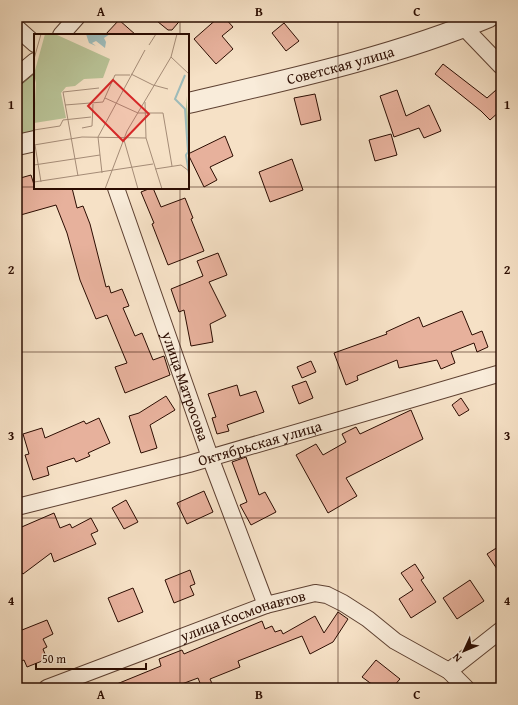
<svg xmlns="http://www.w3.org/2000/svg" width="518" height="705" font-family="'Gentium Book Plus',serif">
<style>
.green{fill:#b9c397;stroke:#72684c}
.building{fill:#e7b19c;stroke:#2b0c01}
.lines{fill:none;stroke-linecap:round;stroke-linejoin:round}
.minor-casing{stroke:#5e4132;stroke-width:18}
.tertiary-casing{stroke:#5e4132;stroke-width:22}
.minor{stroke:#f9ecda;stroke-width:16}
.tertiary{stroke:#f9ecda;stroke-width:20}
.grid{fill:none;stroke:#2b0c01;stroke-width:1;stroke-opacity:0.55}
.labels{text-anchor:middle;stroke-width:3;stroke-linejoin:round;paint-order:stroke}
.street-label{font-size:15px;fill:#2b0c01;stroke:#f9ecda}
.inset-river{fill:none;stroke:#9ebcbb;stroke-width:2}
.inset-road{fill:none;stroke:#a58c77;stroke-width:1}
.view{fill:#d62828;fill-opacity:0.15;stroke:#d62828;stroke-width:2}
.inset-edge{fill:none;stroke:#2b0c01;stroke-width:2}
.neatline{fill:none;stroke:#2b0c01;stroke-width:1.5}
.grid-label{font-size:13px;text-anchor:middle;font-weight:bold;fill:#2b0c01}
</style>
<rect width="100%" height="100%" fill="#f6e1c6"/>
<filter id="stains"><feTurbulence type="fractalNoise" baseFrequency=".005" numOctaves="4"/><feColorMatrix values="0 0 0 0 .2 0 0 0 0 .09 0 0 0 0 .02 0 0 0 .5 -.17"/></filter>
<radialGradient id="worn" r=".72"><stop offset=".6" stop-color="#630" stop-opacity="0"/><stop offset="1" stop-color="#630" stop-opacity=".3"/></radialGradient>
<path class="green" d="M35,73V133L17,138V88Z"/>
<g class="building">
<path d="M152,17H183L172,30H168Z"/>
<path d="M219,17H224L233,27L222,36L233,49L216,64L194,39Z"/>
<path d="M119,20L136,35H105Z"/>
<path d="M284,23L299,41L286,51L272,33Z"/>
<path d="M443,64L487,98L496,90L501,96V110L490,120L481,111L435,74Z"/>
<path d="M397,90L406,116L429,105L441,131L424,138L419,128L394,137L380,96Z"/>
<path d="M315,94L321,120L301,125L294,98Z"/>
<path d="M391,134L397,155L375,161L369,140Z"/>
<path d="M225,136L233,156L210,167L217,180L204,187L188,154Z"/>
<path d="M292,159L303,190L270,202L259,172Z"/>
<path d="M31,175L35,188H72L77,208L83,206L90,224L106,287L109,286L111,293L122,289L129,306L123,308L135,336L142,333L153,360L164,356L170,375L125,393L115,367L127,363L107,315L96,319L80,280L67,233L56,205L17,216V179Z"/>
<path d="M151,188H153L161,207L185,198L193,218L191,219L204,251L168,265L152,224L154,223L141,192Z"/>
<path d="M218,253L227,275L209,282L226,316L210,324L213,342L191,346L184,310L179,312L171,289L203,276L197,261Z"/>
<path d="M462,311L472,335L482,331L488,347L477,352L474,343L451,352L455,363L441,369L437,360L399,368L397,360L357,376L358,380L346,385L334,353L387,334L386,332L419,317L423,327Z"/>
<path d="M311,361L316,372L302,378L297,367Z"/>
<path d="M306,381L313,398L299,404L292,386Z"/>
<path d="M237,385L240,396L256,391L264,412L227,425L229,431L217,434L212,418L216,417L208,394Z"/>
<path d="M166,396L175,410L150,425L157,448L141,453L129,416L139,413Z"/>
<path d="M461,398L469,410L459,416L452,405Z"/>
<path d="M411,410L423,439L346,478L357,496L328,513L296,455L316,444L323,455L346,442L342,434L356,427L360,434Z"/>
<path d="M99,418L110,443L88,453L90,456L76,462L74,458L47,467L49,475L33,480L25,455L29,454L23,434L42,428L45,438L84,421L86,424Z"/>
<path d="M246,457L259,495L265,492L276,512L251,525L240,505L247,502L232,462Z"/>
<path d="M204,491L213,512L187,524L177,503Z"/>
<path d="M126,500L138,522L124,529L112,508Z"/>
<path d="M54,513L60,528L70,524L72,528L91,518L98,531L91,534L96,544L54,562L51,553L23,574L17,567V529Z"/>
<path d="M501,545V575L487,554Z"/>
<path d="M415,564L424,578L421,580L436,602L411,618L399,599L413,590L401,573Z"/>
<path d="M190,570L195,584L190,586L194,595L174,603L165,580Z"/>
<path d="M470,580L484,601L457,619L443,598Z"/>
<path d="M133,588L143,612L118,622L108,598Z"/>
<path d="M338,612L348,619L333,642L310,654L302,636L238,661L240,667L210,679L214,688H202L198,678L171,688H107L161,666L159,659L182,650L184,654L262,621L265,629L272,626L275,632L281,630L283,634L315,616L324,633Z"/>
<path d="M47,620L53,634L43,639L47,647L43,649L47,659L27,667L24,660L17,663V632Z"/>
<path d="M376,660L400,679L392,688H377L362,677Z"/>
</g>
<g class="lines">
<g class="minor-casing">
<g id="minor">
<path d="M454,17L501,66"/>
<path d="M17,28L35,44"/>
<path d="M61,35L77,17"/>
<path d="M17,76L35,61"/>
<path id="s1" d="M116,188L210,457L266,605"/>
<path id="s2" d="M17,507L189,464L501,373"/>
<path d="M449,671L501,630"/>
<path id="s3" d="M47,688L266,605L315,593L327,595L343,603L368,619L395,641L449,671L466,688"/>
</g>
</g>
<g class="tertiary-casing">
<g id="tertiary">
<path id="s4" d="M188,103C290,79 393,57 489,17"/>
<path d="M17,145L35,141"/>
</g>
</g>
<use href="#minor" class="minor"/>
<use href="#tertiary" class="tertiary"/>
</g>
<path class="grid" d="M180,17V35M338,17V688M17,187H35M188,187H501M180,188V688M17,352H501M17,518H501"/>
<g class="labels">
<g class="street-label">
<text dy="5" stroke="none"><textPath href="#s4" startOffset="157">Советская улица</textPath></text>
<text dy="5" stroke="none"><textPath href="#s1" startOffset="210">улица Матросова</textPath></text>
<text dy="5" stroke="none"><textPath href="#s2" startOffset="251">Октябрьская улица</textPath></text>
<text dy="5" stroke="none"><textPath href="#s3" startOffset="209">улица Космонавтов</textPath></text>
</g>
</g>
<g transform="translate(34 34)">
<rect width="155" height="155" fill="#f6e1c6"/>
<path d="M11,0H21L76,25L69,44L50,45L41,52L32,53L27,59L32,84L0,89L2,49L0,40ZM152,62L155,93V100L152,103Z" fill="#b9c397"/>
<path d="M52,0L64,1L76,0L70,4L72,8L71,14L62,7L58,9L62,12L55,9Z" fill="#9ebcbb"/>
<path class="inset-river" d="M151,41L141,65L151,75L154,118L152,121L155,140"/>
<path class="inset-road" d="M115,11L122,0M137,23L155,40M0,25L7,0M97,40L119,51L134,55M71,64L104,79H129L138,132M111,68L112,104L128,155M31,71L69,68L81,41H96M48,94L58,92L59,70M0,96L26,92L29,86L57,83M90,106L104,155M0,111L48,103L112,104M1,111L7,148M0,131L66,121M121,135L147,131L155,137M68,139L64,103L111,16M44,142L29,58L65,54M0,148L119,130M71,155L93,97L137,23L143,0"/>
<path class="view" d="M79,46L115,80L89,107L54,72Z"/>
<rect width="155" height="155" class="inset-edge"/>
</g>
<rect width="518" height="705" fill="none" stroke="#f6e1c6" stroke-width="44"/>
<g transform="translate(464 651) rotate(226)" stroke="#f9ecda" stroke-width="3" paint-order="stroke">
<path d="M0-3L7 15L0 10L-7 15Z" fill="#2b0c01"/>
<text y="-6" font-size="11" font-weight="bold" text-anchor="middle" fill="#2b0c01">N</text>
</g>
<path d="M36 663v6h110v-6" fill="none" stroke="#2b0c01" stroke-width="2"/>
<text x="42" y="663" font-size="12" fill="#2b0c01" stroke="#f9ecda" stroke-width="3" paint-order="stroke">50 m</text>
<rect x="22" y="22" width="474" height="661" class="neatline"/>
<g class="grid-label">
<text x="101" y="16">A</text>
<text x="259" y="16">B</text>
<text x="417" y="16">C</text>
<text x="11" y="109">1</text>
<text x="507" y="109">1</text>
<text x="11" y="274">2</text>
<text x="507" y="274">2</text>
<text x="11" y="440">3</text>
<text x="507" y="440">3</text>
<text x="11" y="605">4</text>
<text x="507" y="605">4</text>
<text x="101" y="699">A</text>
<text x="259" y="699">B</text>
<text x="417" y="699">C</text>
</g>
<rect width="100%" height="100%" filter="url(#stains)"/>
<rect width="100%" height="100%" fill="url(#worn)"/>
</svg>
